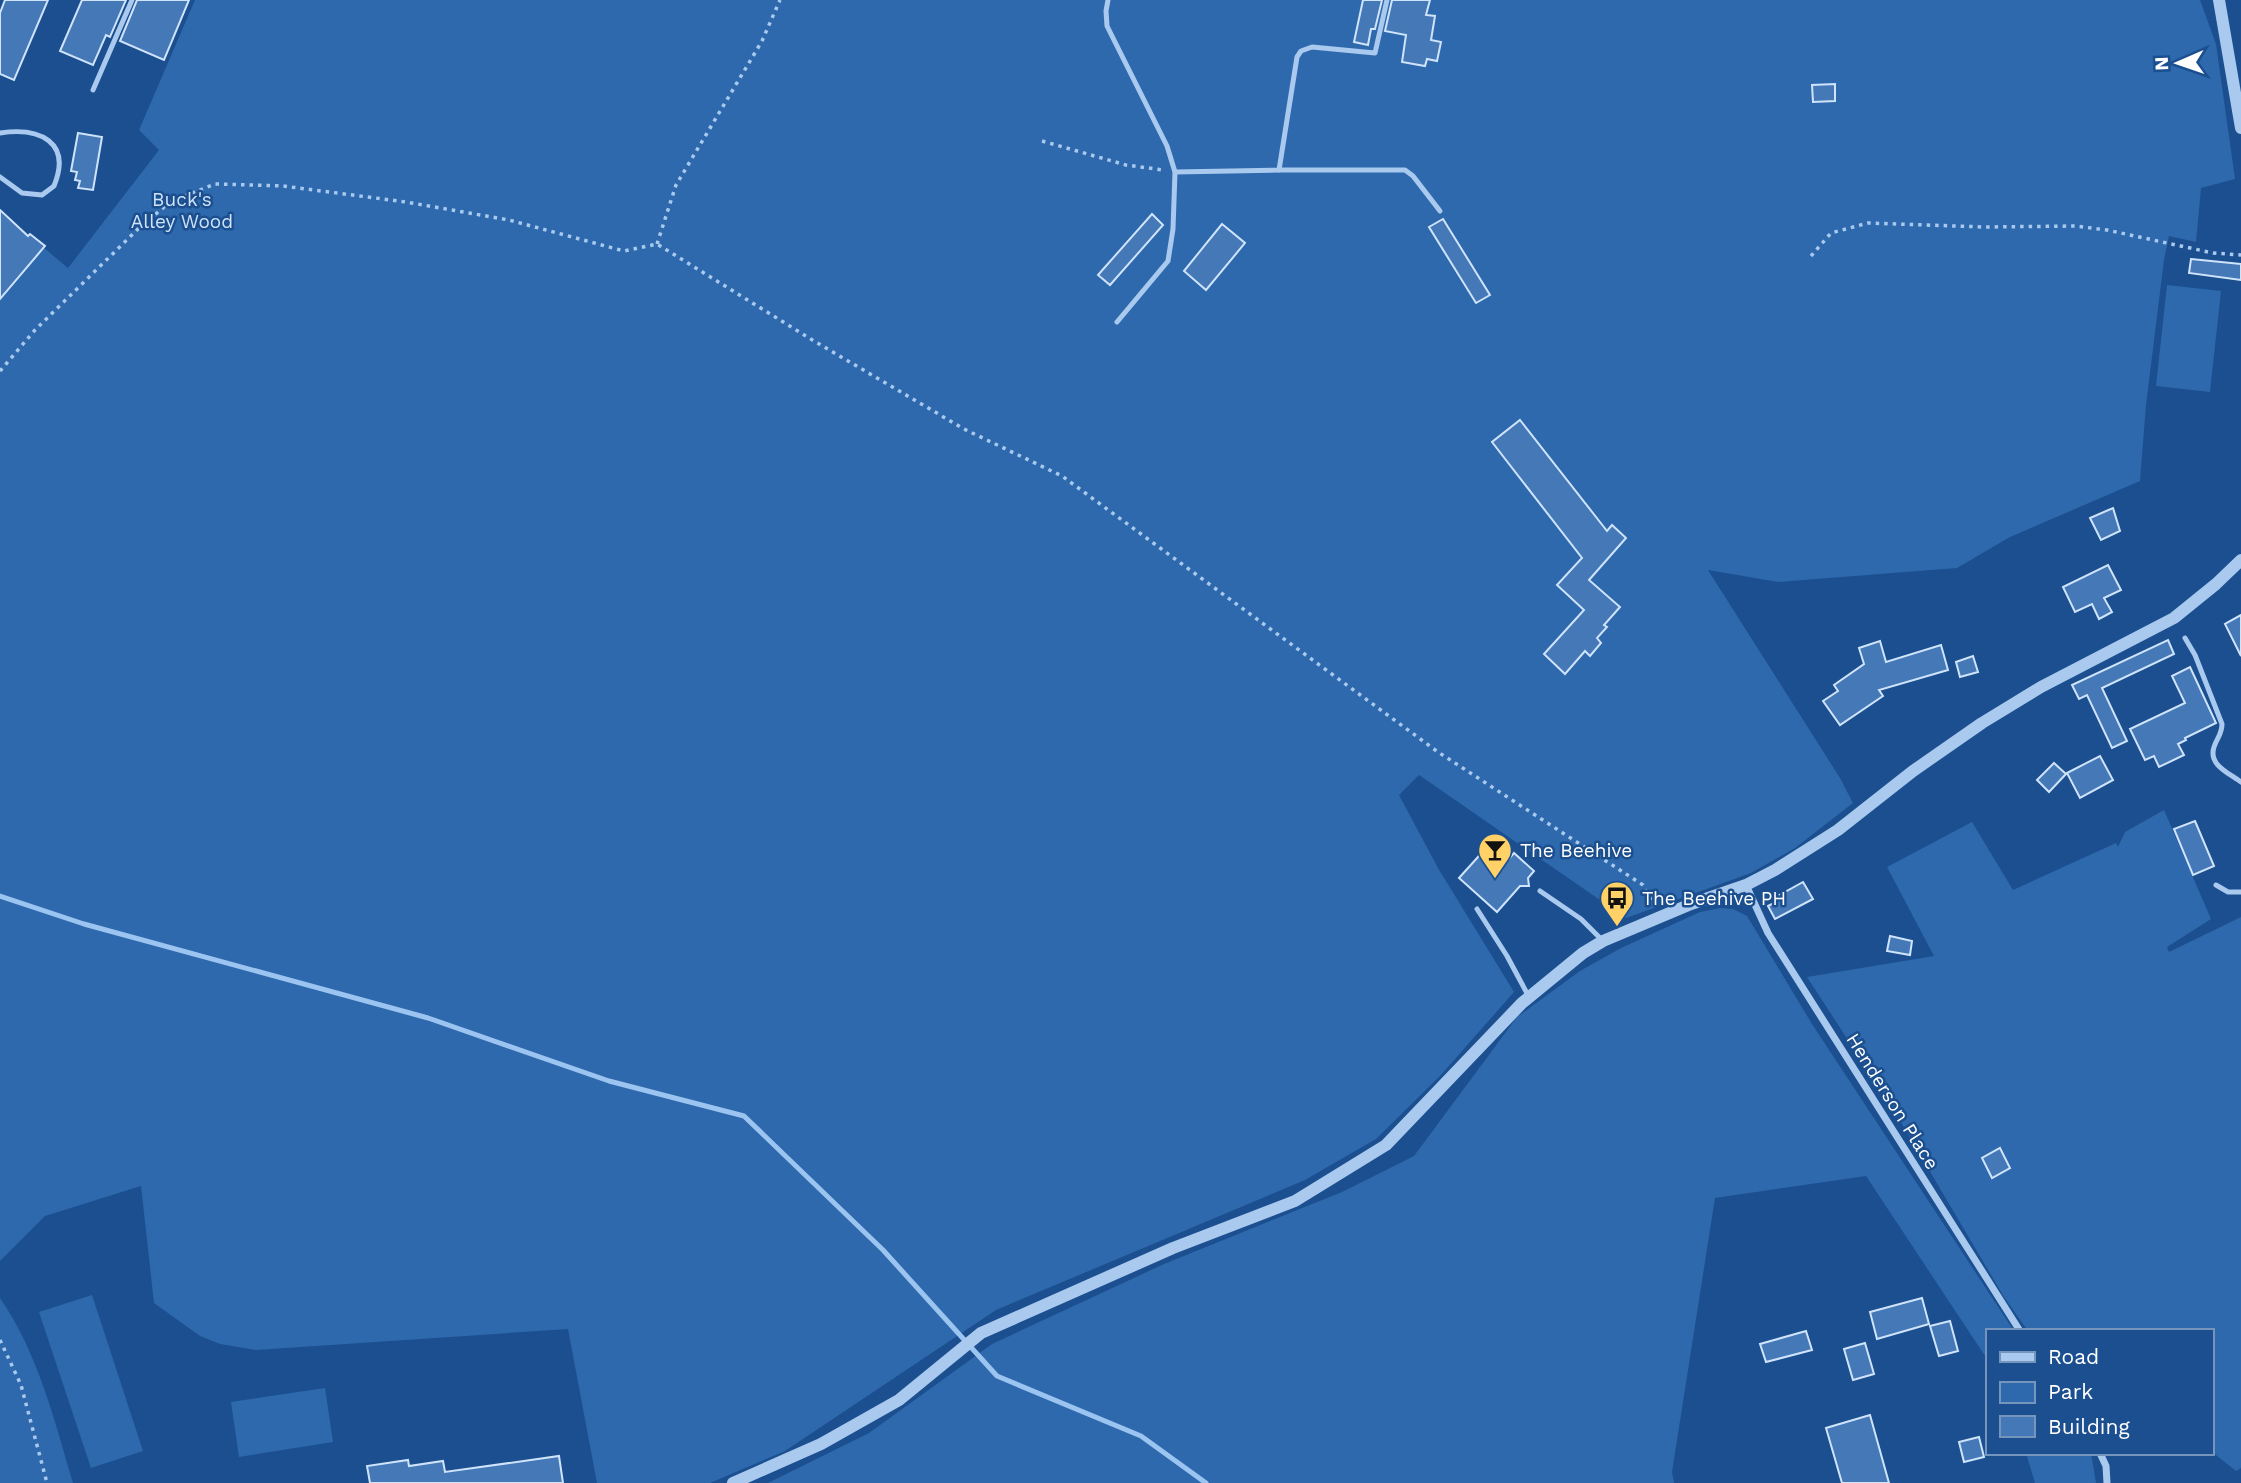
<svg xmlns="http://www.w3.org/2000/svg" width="2241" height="1483" font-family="'Work Sans',sans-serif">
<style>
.green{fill:#2e69ad}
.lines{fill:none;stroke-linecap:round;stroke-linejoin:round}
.stream{stroke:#9cc4f0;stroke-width:5}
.building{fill:#4478b7;stroke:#cfe3fa;stroke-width:2}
.path{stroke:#a9c9ee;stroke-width:3.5;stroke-dasharray:3.5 5;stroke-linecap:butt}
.service{stroke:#a9c9ee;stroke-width:5}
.minor{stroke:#a9c9ee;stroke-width:7}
.tertiary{stroke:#a9c9ee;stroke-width:12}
.labels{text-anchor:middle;stroke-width:5;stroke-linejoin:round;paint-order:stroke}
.park-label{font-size:19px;fill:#cfe3fa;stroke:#1b4f8f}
.poi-label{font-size:19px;fill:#fff;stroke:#1b4f8f;text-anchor:start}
.street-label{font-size:19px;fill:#fff;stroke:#1b4f8f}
</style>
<rect width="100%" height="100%" fill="#1b4f8f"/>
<g class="green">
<path d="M195,0H2200L2216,44L2235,179L2201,188L2196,242L2169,236L2164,260L2146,405L2140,481L2010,537L1957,568L1778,582L1708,570L1840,778L1853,803L1795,848L1751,873L1626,918L1419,775L1399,795L1438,868L1514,992L1440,1076L1376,1139L1305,1180L996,1310L785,1451L710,1483H597L568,1329L256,1350L220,1344L200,1336L154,1303L141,1186L45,1216L0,1261V299L43,247L68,268L159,150L139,130Z"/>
<path d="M2167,285L2221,291L2210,392L2156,386Z"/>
<path d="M2164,810L2211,919L2167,947L2169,952L2241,917V1468L2236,1471L2211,1451V1331H2028L2004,1297L1896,1114L1807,977L1934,956L1887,867L1972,822L2013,890L2116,843L2118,847L2125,832Z"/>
<path d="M1720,908L1733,909L1747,916L1812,1024L2014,1331H1987V1359L1866,1176L1715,1198L1672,1472L1674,1483H768L869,1433L992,1344L1164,1264L1342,1192L1414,1156L1517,1017L1580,971L1621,948L1700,912Z"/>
<path d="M92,1295L143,1451L91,1468L39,1312Z"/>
<path d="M0,1298C38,1353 54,1419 73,1483H0Z"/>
<path d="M325,1388L333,1442L239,1457L231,1402Z"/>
<path d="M2026,1453H2091L2096,1483H2035Z"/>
</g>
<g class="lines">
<path class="stream" d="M0,896L84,924L428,1018L609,1081L744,1116L883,1250L997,1376L1141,1436L1206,1483"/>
</g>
<g class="building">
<path d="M5,0H48L14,80L0,74V13Z"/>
<path d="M82,0H126L110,37L106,35L93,65L60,51Z"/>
<path d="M137,0H189L164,60L120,41Z"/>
<path d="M1363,0H1382L1375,29H1371L1368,45L1354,42Z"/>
<path d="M1392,0H1430L1426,15L1435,16L1431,40L1441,42L1437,61L1427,59L1425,66L1402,62L1406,35L1385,31Z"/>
<path d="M1835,84V101L1813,102L1812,85Z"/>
<path d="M78,133L102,137L93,190L78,188L80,181L75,180L77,172L71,171Z"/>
<path d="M0,210L28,236L30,234L45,246L0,299Z"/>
<path d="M1152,214L1163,225L1110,285L1098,275Z"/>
<path d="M1443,219L1490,295L1476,303L1429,227Z"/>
<path d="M1222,224L1245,243L1206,290L1184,271Z"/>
<path d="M2191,259L2241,264V280L2189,273Z"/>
<path d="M1520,420L1607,531L1612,525L1626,538L1589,580L1620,607L1604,625L1607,627L1597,638L1601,643L1590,656L1585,651L1565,674L1544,654L1584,610L1557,585L1582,558L1492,442Z"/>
<path d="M2113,508L2120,531L2101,540L2090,518Z"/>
<path d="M2108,565L2121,590L2104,598L2112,612L2099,619L2092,604L2075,612L2063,587Z"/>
<path d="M2241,615V656L2225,624Z"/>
<path d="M2168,640L2174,654L2102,688L2127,741L2112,748L2087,695L2079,699L2072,685Z"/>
<path d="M1880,641L1886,662L1941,645L1948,670L1879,690L1883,696L1840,725L1823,701L1838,691L1834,685L1864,664L1859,648Z"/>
<path d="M1973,656L1978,672L1960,677L1956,662Z"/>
<path d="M2190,667L2216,723L2185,738L2186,740L2178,744L2184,755L2159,767L2154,756L2145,760L2130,729L2185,703L2172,676Z"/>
<path d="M2100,756L2113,780L2080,798L2067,773Z"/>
<path d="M2054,763L2066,774L2049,792L2037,780Z"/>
<path d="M2195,821L2214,866L2193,875L2174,829Z"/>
<path d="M1487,847L1500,859L1502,857L1507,861L1514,853L1534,871L1528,878L1529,886H1520L1497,912L1459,878Z"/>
<path d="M1803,882L1813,899L1775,919L1768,906L1778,901L1776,897Z"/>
<path d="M1890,936L1912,941L1910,955L1887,951Z"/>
<path d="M2000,1148L2010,1168L1992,1178L1982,1158Z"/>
<path d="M1922,1298L1929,1324L1877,1339L1870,1312Z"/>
<path d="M1950,1321L1958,1351L1939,1356L1930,1326Z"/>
<path d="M1806,1331L1812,1350L1766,1362L1760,1344Z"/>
<path d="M1865,1343L1874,1374L1853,1380L1844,1349Z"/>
<path d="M1870,1415L1889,1483H1842L1826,1428Z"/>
<path d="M1979,1437L1984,1457L1964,1462L1959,1442Z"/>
<path d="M559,1456L563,1483H370L367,1466L408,1460L409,1466L443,1461L445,1472Z"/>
</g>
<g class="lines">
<g class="path">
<path d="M1042,141L1126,165L1163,170"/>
<path d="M657,244L676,185L762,41L780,0"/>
<path d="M1811,256L1831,233L1868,223L1984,227L2075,226L2107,230L2213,253L2241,255"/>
<path d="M0,371L35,330L138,229L170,202L215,184L283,186L406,202L509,220L624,251L657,244L814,341L964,429L1062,476L1438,752L1643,885L1653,904"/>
<path d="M0,1340L21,1385L47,1483"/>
</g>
<g class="service">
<path d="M1108,0L1106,11L1107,26L1167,146L1175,172L1173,229L1168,261L1117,322"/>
<path d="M93,90L132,0"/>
<path d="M0,133C40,127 72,142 54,186L42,195L22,193L0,177"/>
<path d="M1279,170H1405L1413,176L1440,211"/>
<path d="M1175,172L1279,170L1297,57L1301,51L1312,47L1375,53L1387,0"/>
<path d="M2185,638L2195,655L2222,724C2222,734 2217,738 2214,747C2208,765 2229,773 2241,782"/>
<path d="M2216,885L2228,892H2241"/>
<path d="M1540,891L1581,919L1603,941"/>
<path d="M1477,909L1507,956L1529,997"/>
</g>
<g class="minor">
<path d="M1746,885L1768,933L2020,1331"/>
<path d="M2100,1453L2106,1466L2107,1483"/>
</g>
<g class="tertiary">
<path d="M2219,0L2241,128"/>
<path d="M733,1483L821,1444L899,1400L981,1333L1173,1248L1295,1201L1386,1145L1522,1003L1583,953L1603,941L1691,904L1746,885L1775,870L1838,830L1913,771L1982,723L2041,687L2174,618L2216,584L2241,560"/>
</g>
</g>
<defs>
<g id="bar-pin" transform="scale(1.75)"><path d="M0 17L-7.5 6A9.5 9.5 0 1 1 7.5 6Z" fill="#ffd166" stroke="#1b4f8f"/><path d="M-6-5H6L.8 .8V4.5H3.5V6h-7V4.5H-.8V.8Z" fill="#111"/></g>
<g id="bus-pin" transform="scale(1.75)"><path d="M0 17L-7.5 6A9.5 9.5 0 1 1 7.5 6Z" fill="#ffd166" stroke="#1b4f8f"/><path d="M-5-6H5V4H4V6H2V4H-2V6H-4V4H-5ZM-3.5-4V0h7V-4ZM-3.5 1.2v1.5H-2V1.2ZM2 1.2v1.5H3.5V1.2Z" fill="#111"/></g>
</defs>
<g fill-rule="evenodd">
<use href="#bar-pin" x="1495" y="850"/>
<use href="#bus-pin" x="1617" y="898"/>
</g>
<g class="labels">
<g class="park-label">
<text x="182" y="206">Buck's<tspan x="182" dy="22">Alley Wood</tspan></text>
</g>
<g class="poi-label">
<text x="1520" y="857">The Beehive</text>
<text x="1642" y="905">The Beehive PH</text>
</g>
<g class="street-label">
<text transform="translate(1893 1101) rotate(58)" y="7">Henderson Place</text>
</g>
</g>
<rect x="1986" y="1329" width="228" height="126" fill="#1b4f8f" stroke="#7695bc" stroke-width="2"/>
<rect x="2000" y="1352" width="35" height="10" fill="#a9c9ee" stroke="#7695bc" stroke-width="2"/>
<text x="2048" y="1364" font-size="21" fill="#ffffff">Road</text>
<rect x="2000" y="1382" width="35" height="21" fill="#2e69ad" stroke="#7695bc" stroke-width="2"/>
<text x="2048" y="1399" font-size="21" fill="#ffffff">Park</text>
<rect x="2000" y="1416" width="35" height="21" fill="#4478b7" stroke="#7695bc" stroke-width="2"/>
<text x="2048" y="1434" font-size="21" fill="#ffffff">Building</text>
<g transform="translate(2178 63) rotate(268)" stroke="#1b4f8f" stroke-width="5" paint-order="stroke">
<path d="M0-5L12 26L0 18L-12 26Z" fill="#ffffff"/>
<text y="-10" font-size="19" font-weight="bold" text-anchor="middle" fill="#ffffff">N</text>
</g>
</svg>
